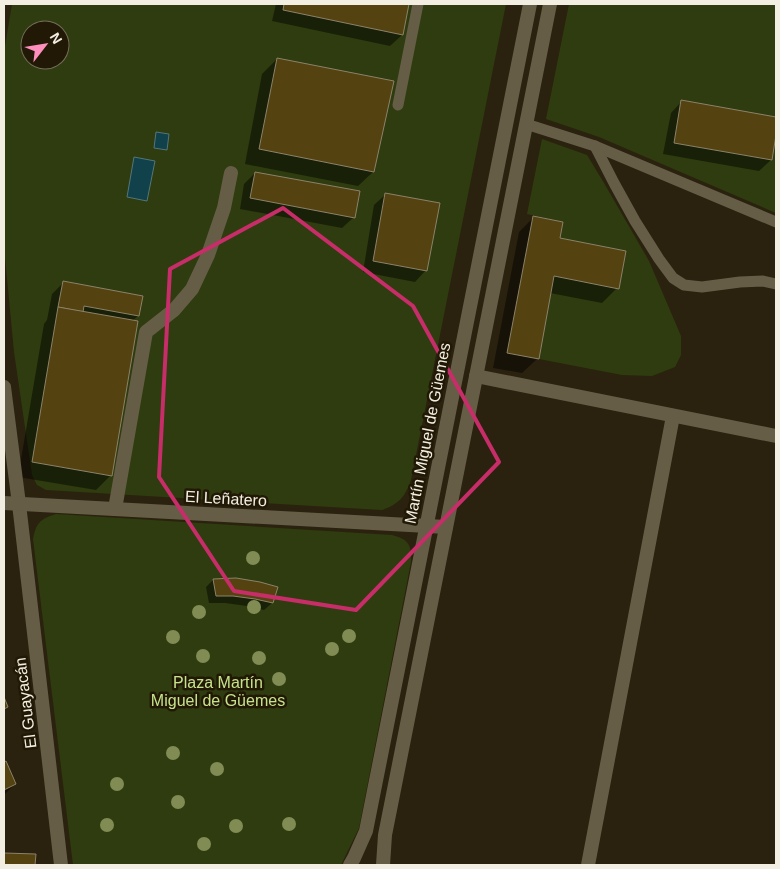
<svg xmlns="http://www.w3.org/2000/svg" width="780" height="869" font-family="Arial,sans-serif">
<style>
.green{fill:#2f3c0f;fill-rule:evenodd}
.water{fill:#11414b;stroke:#557578}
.shadow{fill:#0007}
.building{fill:#544210;stroke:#8b826b}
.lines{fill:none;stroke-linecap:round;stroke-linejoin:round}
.service{stroke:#665d47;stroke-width:11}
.minor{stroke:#665d47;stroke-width:14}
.tertiary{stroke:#665d47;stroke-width:14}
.tree{fill:#808c53}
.marked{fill:none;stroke:#c72d68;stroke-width:4;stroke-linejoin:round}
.labels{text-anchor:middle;stroke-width:5;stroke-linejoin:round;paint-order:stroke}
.street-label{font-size:16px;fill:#f3eee2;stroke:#211905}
.park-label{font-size:16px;fill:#c6e38b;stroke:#211905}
</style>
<rect width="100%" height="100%" fill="#2a220e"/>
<g class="green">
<path d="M12,4H506L411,480C405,497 399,504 382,510L46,490L37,485L32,475L14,352L4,247V71L5,46ZM30,30H60V60H30Z"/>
<path d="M569,4H776V213L599,137L546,119Z"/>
<path d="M542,139L587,155L604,183L649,261L681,336V355L675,367L652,376L622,375L539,359L554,276L618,289L626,251L560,238L563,222L527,214Z"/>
<path d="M56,514L392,535C408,539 412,545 411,562L359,828L341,865H73L33,539C36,523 40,519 56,514Z"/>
</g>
<g class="water">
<path d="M156,132L169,134L167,150L154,148Z"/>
<path d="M134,157L155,161L147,201L127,197Z"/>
</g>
<g class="shadow">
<path d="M276,4H408L402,35L390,46L272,21Z"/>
<path d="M277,59L373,172L358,186L245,164L262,74Z"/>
<path d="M682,101L776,118V128L771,160L759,171L663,154L671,113Z"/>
<path d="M255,173L354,217L342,228L240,209L244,184Z"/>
<path d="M386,194L426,270L415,282L363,272L374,205Z"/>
<path d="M534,217L617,288L602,303L550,293L537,359L522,373L493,368L519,232Z"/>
<path d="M63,283L138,316L132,321L111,475L96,490L18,477L44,324L47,320L52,294Z"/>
<path d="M236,579L277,588L272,603L264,610L247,606L225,603H209L206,587L213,580Z"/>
<path d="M4,763H5L15,784L4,795Z"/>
</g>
<g class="building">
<path d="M284,4H409L403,35L283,10Z"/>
<path d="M277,58L394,81L374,172L259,149Z"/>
<path d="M681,100L776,117V135L772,160L674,143Z"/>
<path d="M255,172L360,191L355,218L250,198Z"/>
<path d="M385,193L440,203L427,271L373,261Z"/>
<path d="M533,216L563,222L560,238L626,251L619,289L554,276L539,359L507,353Z"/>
<path d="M63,281L143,296L139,316L84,306L83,312L58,307Z"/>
<path d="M58,307L138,321L112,476L32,462Z"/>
<path d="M236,578L260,582L278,587L273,603L255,599L233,596H216L213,579Z"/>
<path d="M4,697L8,707L4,709Z"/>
<path d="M6,761L16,784L4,790V762Z"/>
<path d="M4,853L36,854L35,865H4Z"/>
</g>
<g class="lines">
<g class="service">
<path d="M398,105L418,4"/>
<path d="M526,124L595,146L776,222"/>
<path d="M595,146L614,183L635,221L659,259L673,278L684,285L702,287L740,282L763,281L776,284"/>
</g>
<g class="minor">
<path d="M476,376L776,436"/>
<path d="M4,387L19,504L61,865"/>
<path d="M4,503L446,527"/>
<path d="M115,509L146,332L174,310L192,289L208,255L224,208L231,173"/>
<path d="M588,865L673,416"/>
</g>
<g class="tertiary">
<path d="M350,865L354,858L366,831L530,4"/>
<path d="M383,865L385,835L550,4"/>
</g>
</g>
<g class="tree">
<circle cx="253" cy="558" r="7"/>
<circle cx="254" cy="607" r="7"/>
<circle cx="199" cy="612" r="7"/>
<circle cx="349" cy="636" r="7"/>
<circle cx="173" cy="637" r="7"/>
<circle cx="332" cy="649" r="7"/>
<circle cx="203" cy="656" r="7"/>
<circle cx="259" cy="658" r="7"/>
<circle cx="279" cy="679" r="7"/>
<circle cx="173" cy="753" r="7"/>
<circle cx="217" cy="769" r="7"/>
<circle cx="117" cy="784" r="7"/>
<circle cx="178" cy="802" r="7"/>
<circle cx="289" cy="824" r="7"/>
<circle cx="107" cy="825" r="7"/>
<circle cx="236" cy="826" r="7"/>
<circle cx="204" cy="844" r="7"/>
</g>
<path class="marked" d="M283,208L413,306L499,462L356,610L234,591L159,477L170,269Z"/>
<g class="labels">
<g class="street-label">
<text transform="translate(427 433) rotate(-79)" y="6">Martín Miguel de Güemes</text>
<text transform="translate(226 498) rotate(3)" y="6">El Leñatero</text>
<text transform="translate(25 703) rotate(-97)" y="6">El Guayacán</text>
</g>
<g class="park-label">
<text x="218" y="688">Plaza Martín<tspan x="218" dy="18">Miguel de Güemes</tspan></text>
</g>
</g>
<rect width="780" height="869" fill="none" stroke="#f3eee2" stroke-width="10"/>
<g transform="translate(45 45) rotate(59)"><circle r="24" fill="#211905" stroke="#756e5d"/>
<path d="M0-4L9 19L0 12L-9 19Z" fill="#fe8ebc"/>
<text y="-8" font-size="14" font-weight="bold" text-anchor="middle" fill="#f3eee2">N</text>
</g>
</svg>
